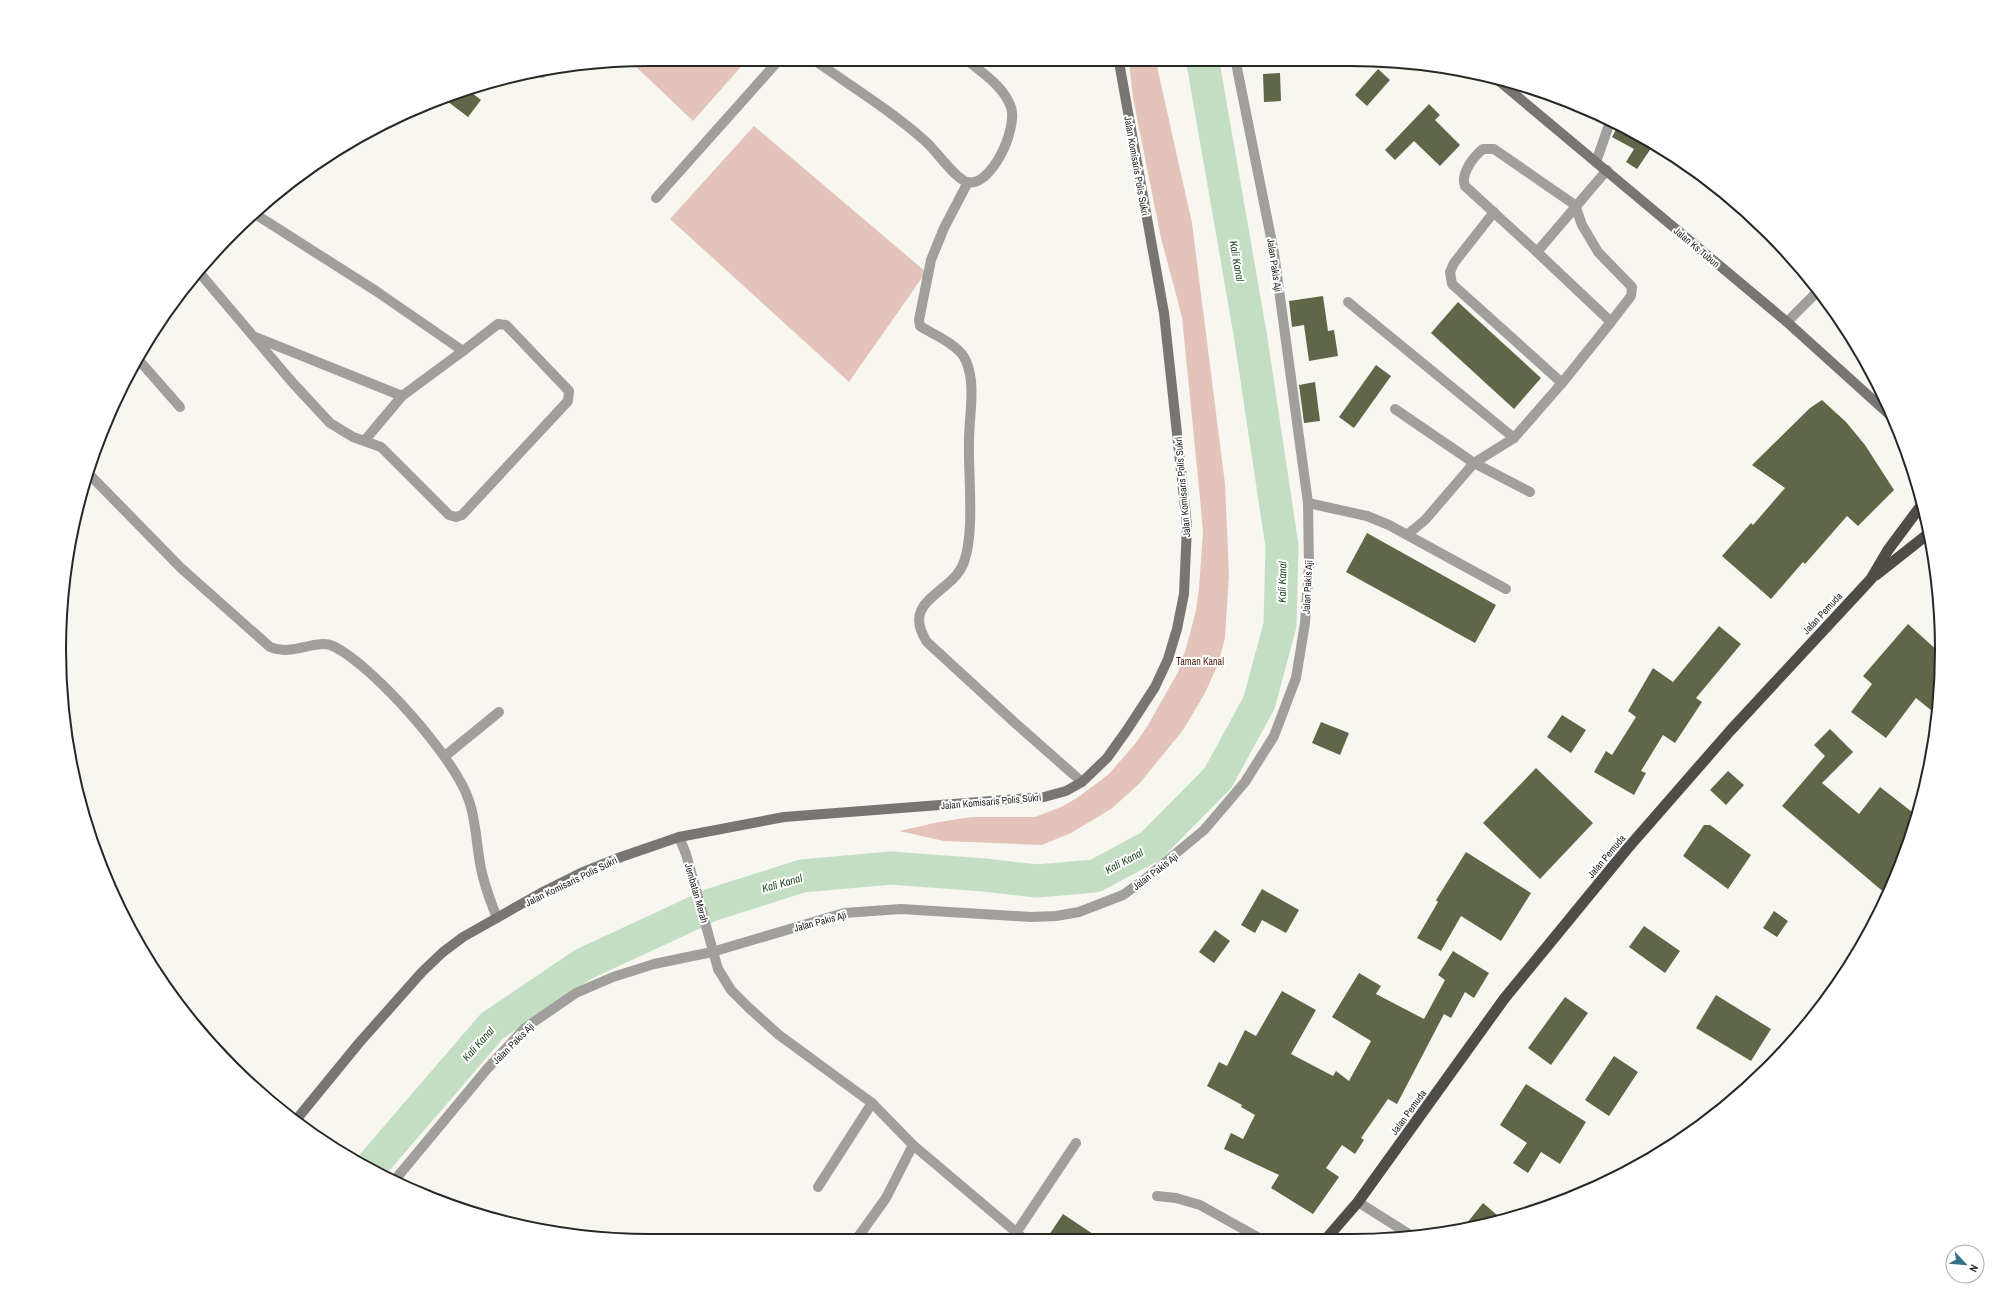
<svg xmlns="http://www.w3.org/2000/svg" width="2001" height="1300" font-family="'Archivo Narrow',sans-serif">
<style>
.green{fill:#e4c3ba}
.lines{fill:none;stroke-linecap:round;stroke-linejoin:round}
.river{stroke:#c3dec3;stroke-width:33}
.building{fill:#606748}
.service{stroke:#a19f9d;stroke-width:10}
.minor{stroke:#a19f9d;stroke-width:10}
.secondary{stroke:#787572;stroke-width:10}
.trunk{stroke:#504c48;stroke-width:11}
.labels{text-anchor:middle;stroke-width:4;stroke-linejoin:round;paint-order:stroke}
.street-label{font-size:10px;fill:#272724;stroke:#fff}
.park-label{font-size:10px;fill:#4f1e11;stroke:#fff}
.water-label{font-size:11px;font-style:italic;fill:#214923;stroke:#fff}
.rim{fill:none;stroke:#272724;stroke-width:2}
</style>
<rect width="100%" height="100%" fill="#f8f6f0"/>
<g class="green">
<path d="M650,59L746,60H747L693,121L629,60Z"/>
<path d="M1129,62H1156L1192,223L1225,484L1229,575L1225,638L1218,664L1205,693L1183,730L1140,783L1111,809L1071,833L1042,845L944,841L899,831L939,822L971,817H1035L1061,807L1077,798L1109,774L1135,744L1148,725L1178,672L1186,648L1196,611L1199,588L1203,532L1200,498L1182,317L1161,238L1133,98Z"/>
<path d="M754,126L926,272L849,382L670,219Z"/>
</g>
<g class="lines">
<path class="river" d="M369,1169L492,1026L584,964L711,905L802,876L891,868L984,875L1037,881L1095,876L1151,846L1218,778L1259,703L1280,625L1282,546L1250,333L1203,63"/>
</g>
<g class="building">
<path d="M1378,69L1390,80L1367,106L1355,95Z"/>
<path d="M1280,73L1281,101L1264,102L1263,74Z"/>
<path d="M467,89L481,100L468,117L443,98Z"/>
<path d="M1429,104L1440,115L1435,120L1460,145L1440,166L1414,141L1395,160L1385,150Z"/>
<path d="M1619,124L1654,144L1637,169L1626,162L1634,149L1612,137Z"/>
<path d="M1323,296L1328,331L1334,330L1338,356L1309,361L1304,325L1292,327L1289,301Z"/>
<path d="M1458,302L1541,378L1514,409L1431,333Z"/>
<path d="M1376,365L1391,376L1354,428L1339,417Z"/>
<path d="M1315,382L1320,421L1304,423L1299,385Z"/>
<path d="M1822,400L1846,422L1865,445L1894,490L1858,526L1847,516L1805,564L1803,562L1771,599L1722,556L1751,523L1753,525L1785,488L1752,465L1810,408Z"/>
<path d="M1367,533L1496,605L1475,643L1346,572Z"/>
<path d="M1908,624L1939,652L1937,715L1916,698L1886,738L1851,712L1872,684L1863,676Z"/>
<path d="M1719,626L1741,644L1696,698L1702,702L1675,743L1663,735L1641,771L1646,773L1634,795L1594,772L1606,751L1612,755L1636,717L1628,711L1653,668L1673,682Z"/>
<path d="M1562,715L1586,730L1571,753L1547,737Z"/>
<path d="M1321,722L1349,733L1340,755L1312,743Z"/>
<path d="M1830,729L1853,752L1822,783L1859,814L1880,787L1916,815L1911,840L1886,894L1782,806L1825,756L1814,745Z"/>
<path d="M1536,768L1593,823L1540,879L1483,823Z"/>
<path d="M1728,771L1744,785L1726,805L1710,790Z"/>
<path d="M1704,825H1710L1751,855L1728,889L1683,856Z"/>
<path d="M1466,852L1531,893L1501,941L1461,916L1441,951L1417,938L1438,902L1436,900Z"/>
<path d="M1262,889L1299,910L1286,933L1262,920L1255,933L1241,925Z"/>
<path d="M1774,911L1788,921L1777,937L1763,928Z"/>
<path d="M1644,926L1680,951L1665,973L1629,947Z"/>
<path d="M1215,930L1230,941L1214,963L1199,952Z"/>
<path d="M1453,951L1489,973L1474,998L1465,992L1451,1018L1444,1014L1397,1104L1388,1099L1361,1138L1364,1140L1355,1154L1342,1145L1326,1168L1339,1177L1313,1214L1271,1188L1279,1175L1224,1149L1231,1133L1243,1139L1255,1115L1241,1107L1242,1105L1207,1086L1219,1062L1227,1066L1245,1030L1256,1036L1282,991L1316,1010L1291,1054L1333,1076L1336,1071L1349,1081L1371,1041L1332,1017L1359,973L1381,986L1376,994L1424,1019L1445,980L1438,975Z"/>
<path d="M1716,995L1771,1029L1751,1061L1696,1028Z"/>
<path d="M1565,997L1588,1013L1551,1065L1528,1048Z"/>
<path d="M1614,1056L1638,1072L1609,1116L1585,1100Z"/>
<path d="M1526,1084L1586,1122L1560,1164L1541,1152L1528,1173L1513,1163L1527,1143L1500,1125Z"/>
<path d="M1483,1203L1504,1221L1463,1228Z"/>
<path d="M1063,1214L1099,1238H1047Z"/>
</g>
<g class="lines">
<g class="service">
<path d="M968,182L944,228L931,260L919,320L920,326C934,335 955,343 964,357C968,364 970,373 971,381C973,401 969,421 969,441C968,475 975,531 964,562C953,594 899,599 927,642L1014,722L1082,782"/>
<path d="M1494,212L1454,263L1450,272L1452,284L1562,383"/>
<path d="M1537,252L1465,186C1460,174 1474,156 1483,149H1494L1575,205L1582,225L1598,252L1632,287L1631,296L1611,322"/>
<path d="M198,271L292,382L330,423L353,437L381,447L449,515L456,517L462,515L568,401L569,391L506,325L498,324L463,351L376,291L255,214"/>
<path d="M1348,302L1514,438"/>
<path d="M255,337L402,396"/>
<path d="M1395,409L1474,463L1530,492"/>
<path d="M365,440L402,396L463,351"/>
<path d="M1308,503L1367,516L1389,525L1506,589"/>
<path d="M1408,534L1425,520L1474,463L1514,438L1562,383L1611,322L1537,252L1607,170"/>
<path d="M445,756L499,712"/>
<path d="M1358,1202L1412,1236"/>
<path d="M1016,1233L1076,1143"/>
</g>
<g class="minor">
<path d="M814,60C851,86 890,110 924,140C936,150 955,179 967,182C991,188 1018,129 1011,107C1003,86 985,75 968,61"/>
<path d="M542,73L544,71"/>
<path d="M1596,162L1611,119"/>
<path d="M656,198L779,60"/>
<path d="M1787,322L1819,290"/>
<path d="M137,358L180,407"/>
<path d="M87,472L181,568L270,647C294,657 316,637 335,647C374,667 453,756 468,798C476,818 476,842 480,863C483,882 490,900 497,918"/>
<path d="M679,837L686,854L718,969L731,990L749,1008L779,1035L872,1103L913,1145L1023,1238"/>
<path d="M1784,1048L1785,1049"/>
<path d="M394,1181L487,1069L525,1028L576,993L613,977L654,964L712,952L844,913L901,909L1031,917L1056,916L1079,912L1123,895L1145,879L1204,830L1245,782L1274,736L1296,678L1305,623L1309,566L1308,503L1274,253L1236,63"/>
<path d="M818,1187L872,1103"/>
<path d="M1157,1196L1176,1198L1200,1205L1261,1239"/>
<path d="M858,1237L886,1198L913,1145"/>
</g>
<g class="secondary">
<path d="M1499,81L1787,322L1891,416"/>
<path d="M296,1120L359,1043L422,972L443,952L463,937L539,894L581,873L621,857L679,837L784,817L1044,797L1066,791L1082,782L1107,758L1127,730L1155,687L1168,659L1177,629L1184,594L1187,526L1164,313L1119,62"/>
</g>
<g class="trunk">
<path d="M1876,575L1928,534"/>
<path d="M1326,1239L1358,1202L1504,999L1627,849L1730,731L1871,579L1888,550L1923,503"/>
</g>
</g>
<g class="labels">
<g class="street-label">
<text transform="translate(1137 166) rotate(80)" y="4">Jalan Komisaris Polis Sukri</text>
<text transform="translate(1697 247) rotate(40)" y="4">Jalan Ks Tubun</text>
<text transform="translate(1275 265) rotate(82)" y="4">Jalan Pakis Aji</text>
<text transform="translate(1182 487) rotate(-95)" y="4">Jalan Komisaris Polis Sukri</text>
<text transform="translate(1307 587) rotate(-87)" y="4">Jalan Pakis Aji</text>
<text transform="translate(1822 613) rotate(-47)" y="4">Jalan Pemuda</text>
<text transform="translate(991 801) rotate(-5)" y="4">Jalan Komisaris Polis Sukri</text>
<text transform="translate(1606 856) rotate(-50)" y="4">Jalan Pemuda</text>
<text transform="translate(1155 871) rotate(-37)" y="4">Jalan Pakis Aji</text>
<text transform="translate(571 881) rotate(-26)" y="4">Jalan Komisaris Polis Sukri</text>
<text transform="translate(697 893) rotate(74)" y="4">Jembatan Merah</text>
<text transform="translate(820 921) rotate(-15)" y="4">Jalan Pakis Aji</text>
<text transform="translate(513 1043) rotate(-45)" y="4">Jalan Pakis Aji</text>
<text transform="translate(1408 1112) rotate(-54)" y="4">Jalan Pemuda</text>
</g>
<g class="park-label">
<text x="1200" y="665">Taman Kanal</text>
</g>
<g class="water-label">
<text transform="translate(1237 261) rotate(80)" y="4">Kali Kanal</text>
<text transform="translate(1282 582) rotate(-89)" y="4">Kali Kanal</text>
<text transform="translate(1124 861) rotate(-28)" y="4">Kali Kanal</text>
<text transform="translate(782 883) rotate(-16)" y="4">Kali Kanal</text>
<text transform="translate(478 1044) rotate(-48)" y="4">Kali Kanal</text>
</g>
</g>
<path d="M0 0H2001V1300H0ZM650 66H1351A584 584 0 0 1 1935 650V650A584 584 0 0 1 1351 1234H650A584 584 0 0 1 66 650V650A584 584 0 0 1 650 66Z" fill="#fff" fill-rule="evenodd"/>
<path class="rim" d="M650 66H1351A584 584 0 0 1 1935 650V650A584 584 0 0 1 1351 1234H650A584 584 0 0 1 66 650V650A584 584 0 0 1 650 66Z"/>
<g transform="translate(1965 1264) rotate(116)"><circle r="19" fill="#ffffff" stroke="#a9a9a7"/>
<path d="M0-3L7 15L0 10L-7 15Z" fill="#347088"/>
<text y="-6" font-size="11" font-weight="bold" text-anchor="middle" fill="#272724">N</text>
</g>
</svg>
